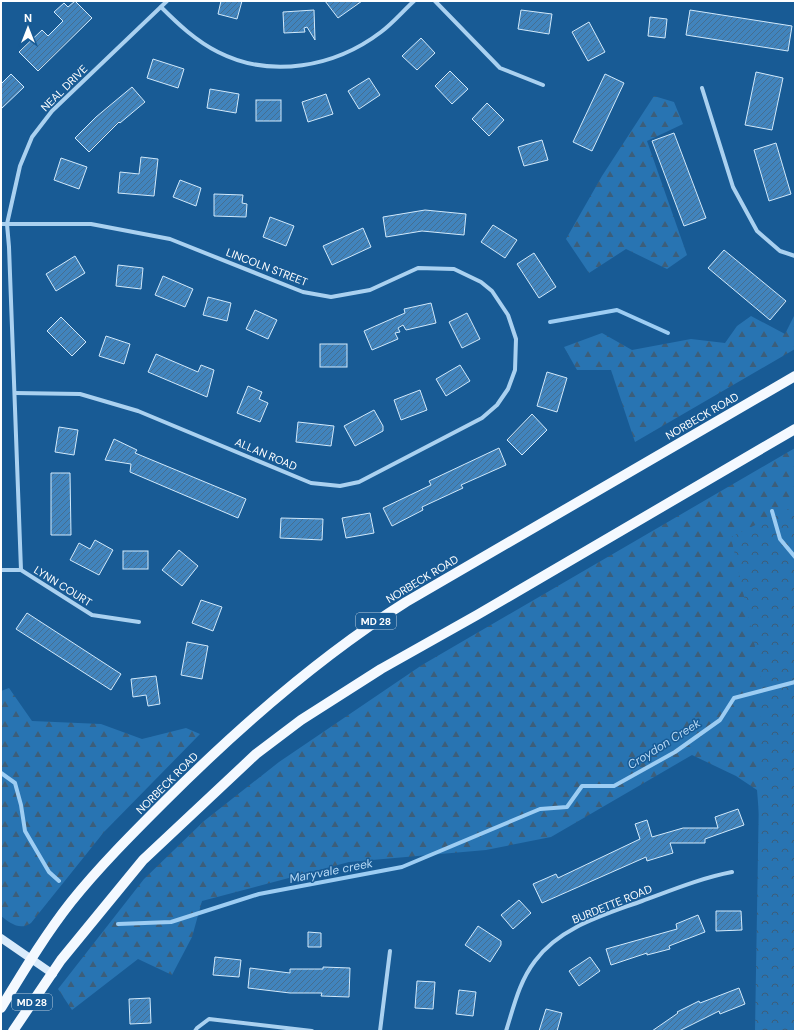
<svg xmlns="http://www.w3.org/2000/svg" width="796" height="1032" font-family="'DM Sans',sans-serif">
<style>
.forest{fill:url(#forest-firs)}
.park{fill:url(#park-crowns)}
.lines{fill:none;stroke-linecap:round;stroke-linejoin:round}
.stream{stroke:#9dcdf3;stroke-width:4}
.building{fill:url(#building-hatch);stroke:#d1e9fb}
.street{stroke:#aad1f0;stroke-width:4}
.secondary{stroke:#d9ebfb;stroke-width:8}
.primary{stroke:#f4f9ff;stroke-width:10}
.labels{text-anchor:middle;stroke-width:3;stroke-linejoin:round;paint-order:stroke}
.shield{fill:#185b95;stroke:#bacedf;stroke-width:1}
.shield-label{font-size:10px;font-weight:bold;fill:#fff}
.street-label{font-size:11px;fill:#fff;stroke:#185b95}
.water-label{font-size:12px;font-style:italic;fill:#b7daf7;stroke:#185b95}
</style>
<defs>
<pattern id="forest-firs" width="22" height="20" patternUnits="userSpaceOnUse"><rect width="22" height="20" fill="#2874b2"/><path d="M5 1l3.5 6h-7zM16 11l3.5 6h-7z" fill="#3c5e7a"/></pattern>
<pattern id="park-crowns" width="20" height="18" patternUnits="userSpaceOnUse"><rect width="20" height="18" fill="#2874b2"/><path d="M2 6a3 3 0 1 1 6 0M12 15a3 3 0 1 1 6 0" fill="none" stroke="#3c5e7a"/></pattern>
<pattern id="building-hatch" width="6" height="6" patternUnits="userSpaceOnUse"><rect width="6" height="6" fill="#4184bd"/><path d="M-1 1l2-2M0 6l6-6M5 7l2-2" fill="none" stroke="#456e90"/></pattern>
</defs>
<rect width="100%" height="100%" fill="#185b95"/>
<g class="forest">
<path d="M654,96L674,102L683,124L647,141L687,255L667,269L626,249L589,273L566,239L602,176Z"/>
<path d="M795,314V349L635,442L611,370H577L564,347L602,333L632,350L691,339L725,343L737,326L751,316L785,334Z"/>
<path d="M795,448V877L763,864L757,790L736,776L692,755L551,837L486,850L349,862L202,901L192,937L172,975L138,959L72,1010L58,989L144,879L204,821L279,762L422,665Z"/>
<path d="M9,688L32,721L101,724L142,739L186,728L200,734L104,832L31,923C20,931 10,923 1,916V691Z"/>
</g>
<path class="park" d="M795,503V1031H755L761,674L731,537L788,509Z"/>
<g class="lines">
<g class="stream">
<path d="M550,322L617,310L668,333"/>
<path d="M772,511L780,539L795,557"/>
<path d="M1,773L15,783L21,805L25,831L49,872L59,881"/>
<path d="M118,924L171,922L259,894L402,867L540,809L567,807L582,786H614L675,752L720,720L734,698L795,682"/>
</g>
</g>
<g class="building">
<path d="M75,1L92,18L38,71L19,52L42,30L48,36L63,21L54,12L64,3L68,7Z"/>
<path d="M221,1H242L237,19L218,14Z"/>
<path d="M325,1H362L338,18Z"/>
<path d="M314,10L315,40L307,27L304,28L305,32L284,33L283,12Z"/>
<path d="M521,10L552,14L549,34L518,29Z"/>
<path d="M690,10L792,26L788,51L686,35Z"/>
<path d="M650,17L667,19L665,38L648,36Z"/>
<path d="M589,22L605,52L588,61L572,32Z"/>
<path d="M421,38L435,53L417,70L402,56Z"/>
<path d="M153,59L184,69L178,88L147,78Z"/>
<path d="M450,71L468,89L452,104L435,86Z"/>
<path d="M756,72L783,78L772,130L745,125Z"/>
<path d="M11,74L24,87L1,109V84Z"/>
<path d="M605,74L624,83L592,151L573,142Z"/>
<path d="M369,78L380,95L359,109L348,91Z"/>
<path d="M132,87L145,102L120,123L119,122L89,152L75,138L96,117Z"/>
<path d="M210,89L239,94L236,113L207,108Z"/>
<path d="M326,94L333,114L308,122L302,102Z"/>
<rect x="256" y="100" width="25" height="21"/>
<path d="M487,103L504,120L489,136L472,119Z"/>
<path d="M674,133L706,218L684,226L652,141Z"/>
<path d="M542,140L548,160L524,166L518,147Z"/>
<path d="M776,143L791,194L769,201L754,150Z"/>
<path d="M141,157L158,159L154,196L118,193L120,172L139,174Z"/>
<path d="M61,158L87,167L79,189L54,180Z"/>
<path d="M180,180L201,188L196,206L173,197Z"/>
<path d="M214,194L243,195L242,203L247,204L246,217L214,216Z"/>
<path d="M425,210L466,214L464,235L422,231L386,237L383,217Z"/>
<path d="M270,217L294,226L286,246L263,237Z"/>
<path d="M493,225L517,240L505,258L481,242Z"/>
<path d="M363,228L371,247L332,265L323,246Z"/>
<path d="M724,250L786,301L770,320L708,268Z"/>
<path d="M534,253L556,287L539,298L517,264Z"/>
<path d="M75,256L85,273L56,291L46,274Z"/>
<path d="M118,265L143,268L141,289L116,286Z"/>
<path d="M163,276L193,289L185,307L155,295Z"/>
<path d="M208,297L231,303L227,321L203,315Z"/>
<path d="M431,303L436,323L406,330L403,325L398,328L400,332L395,333L398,339L372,350L364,331L405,313L404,309Z"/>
<path d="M255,310L277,320L268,339L246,329Z"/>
<path d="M467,313L480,339L462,348L449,322Z"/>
<path d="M61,317L86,342L72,356L47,331Z"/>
<path d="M106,336L130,344L124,364L99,356Z"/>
<rect x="320" y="344" width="27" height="23"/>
<path d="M156,354L198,372L201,365L214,370L207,397L148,372Z"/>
<path d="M460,365L470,381L446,396L436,379Z"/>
<path d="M547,372L567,378L557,412L537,406Z"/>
<path d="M248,386L262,392L259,399L268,403L260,422L237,413Z"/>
<path d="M420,390L427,410L401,420L394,400Z"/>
<path d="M374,410L383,426V431L355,446L344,426Z"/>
<path d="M532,414L547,430L522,455L507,440Z"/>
<path d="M298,422L334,426L331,446L296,442Z"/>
<path d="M59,427L78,430L74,455L55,452Z"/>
<path d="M114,439L137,450L135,453L246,499L238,518L130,472L131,464L105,460Z"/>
<path d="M499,448L506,465L461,485L463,488L422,507L423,510L392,526L383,508L431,485L429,481Z"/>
<path d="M51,473H70L71,535H51Z"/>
<path d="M370,513L374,533L346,538L342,518Z"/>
<path d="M281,518L323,519L322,540L280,538Z"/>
<path d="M95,540L113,550L99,575L70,560L79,543L90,549Z"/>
<path d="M179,550L198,566L182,586L162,570Z"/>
<rect x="123" y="551" width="25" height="18"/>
<path d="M201,600L222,607L213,631L192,623Z"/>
<path d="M27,613L121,674L111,690L16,629Z"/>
<path d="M187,642L208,646L202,679L181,675Z"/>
<path d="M156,676L160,704L148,706L146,695L133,697L131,679Z"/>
<path d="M738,809L744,825L705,839V843H670L673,853L647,861L646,857L542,903L533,884L556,874L558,878L640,839L635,824L647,820L652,837L683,828H718L715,817Z"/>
<path d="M519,900L531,913L513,929L501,915Z"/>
<path d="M716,911H741L742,930L716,931Z"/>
<path d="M698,915L705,932L669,946L670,949L647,955V953L611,965L606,949L677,929L676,924Z"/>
<path d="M478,926L501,941V945L490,962L465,945Z"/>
<path d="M308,932L321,933V947H308Z"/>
<path d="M215,957L241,960L239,977L213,975Z"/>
<path d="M590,957L600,971L579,986L569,971Z"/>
<path d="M323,967L350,968L349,997L321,996L322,993H290L248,988L250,968L290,973V969H323Z"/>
<path d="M417,981L435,982L433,1009L415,1008Z"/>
<path d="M739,988L745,1004L720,1014L719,1011L679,1031H652L678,1013L677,1012L699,1001L700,1003Z"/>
<path d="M459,990L476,992L473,1016L456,1014Z"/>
<path d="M150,998L151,1023L130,1024L129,999Z"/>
<path d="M546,1009L562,1013L557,1031H539Z"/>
</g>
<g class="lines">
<g class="street">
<path d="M435,1L500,68L543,85"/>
<path d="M161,7C178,24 196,41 218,52C271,79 335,67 381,32C393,23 403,11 414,1"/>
<path d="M702,88L733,187L757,231L780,251L795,256"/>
<path d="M1,224H91L170,239L303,292L331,297L370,290L418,268L454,269L481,282L492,291L508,315L516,339L515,370L508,389L497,405L482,418L359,482L340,486L311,483L138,411L80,394L15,393"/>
<path d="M1,570H21L92,615L139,622"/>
<path d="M21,570L9,247L7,224L20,166L32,137L52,111L167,1"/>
<path d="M195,1031L197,1028L209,1019L312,1031"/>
<path d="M380,1031L390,951"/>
<path d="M506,1031C514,1006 519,982 535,961C560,927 604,915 642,901C672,890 701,878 732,872"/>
</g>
<path class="secondary" d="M1,938L53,974"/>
<g class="primary">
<path d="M1,1008C23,972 45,935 71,902C99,867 132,834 164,802C238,728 317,658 406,602L795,376"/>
<path d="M13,1031L61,960L143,860L256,754L301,720L381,669L477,615L795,429"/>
</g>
</g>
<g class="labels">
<g class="shield">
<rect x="356" y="613" width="40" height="16" rx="3"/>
<rect x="12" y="994" width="40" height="16" rx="3"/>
</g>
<g class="shield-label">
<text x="376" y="625">MD 28</text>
<text x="32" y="1006">MD 28</text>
</g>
<g class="street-label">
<text transform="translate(64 88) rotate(-45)" y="4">NEAL DRIVE</text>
<text transform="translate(267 267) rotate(21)" y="4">LINCOLN STREET</text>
<text transform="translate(702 416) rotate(-30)" y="4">NORBECK ROAD</text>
<text transform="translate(266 454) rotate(23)" y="4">ALLAN ROAD</text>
<text transform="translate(422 579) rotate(-31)" y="4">NORBECK ROAD</text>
<text transform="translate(63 586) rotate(32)" y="4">LYNN COURT</text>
<text transform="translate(167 783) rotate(-45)" y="4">NORBECK ROAD</text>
<text transform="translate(612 904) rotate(-22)" y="4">BURDETTE ROAD</text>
</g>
<g class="water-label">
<text transform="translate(664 744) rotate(-32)" y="4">Croydon Creek</text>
<text transform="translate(331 871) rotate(-11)" y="4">Maryvale creek</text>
</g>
</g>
<rect width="796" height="1032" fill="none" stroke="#ffffff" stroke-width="4"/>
<g transform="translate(28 28)" stroke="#185b95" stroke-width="3" paint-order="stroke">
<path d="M0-3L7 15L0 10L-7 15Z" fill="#ffffff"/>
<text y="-6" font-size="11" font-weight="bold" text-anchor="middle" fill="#ffffff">N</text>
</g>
</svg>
